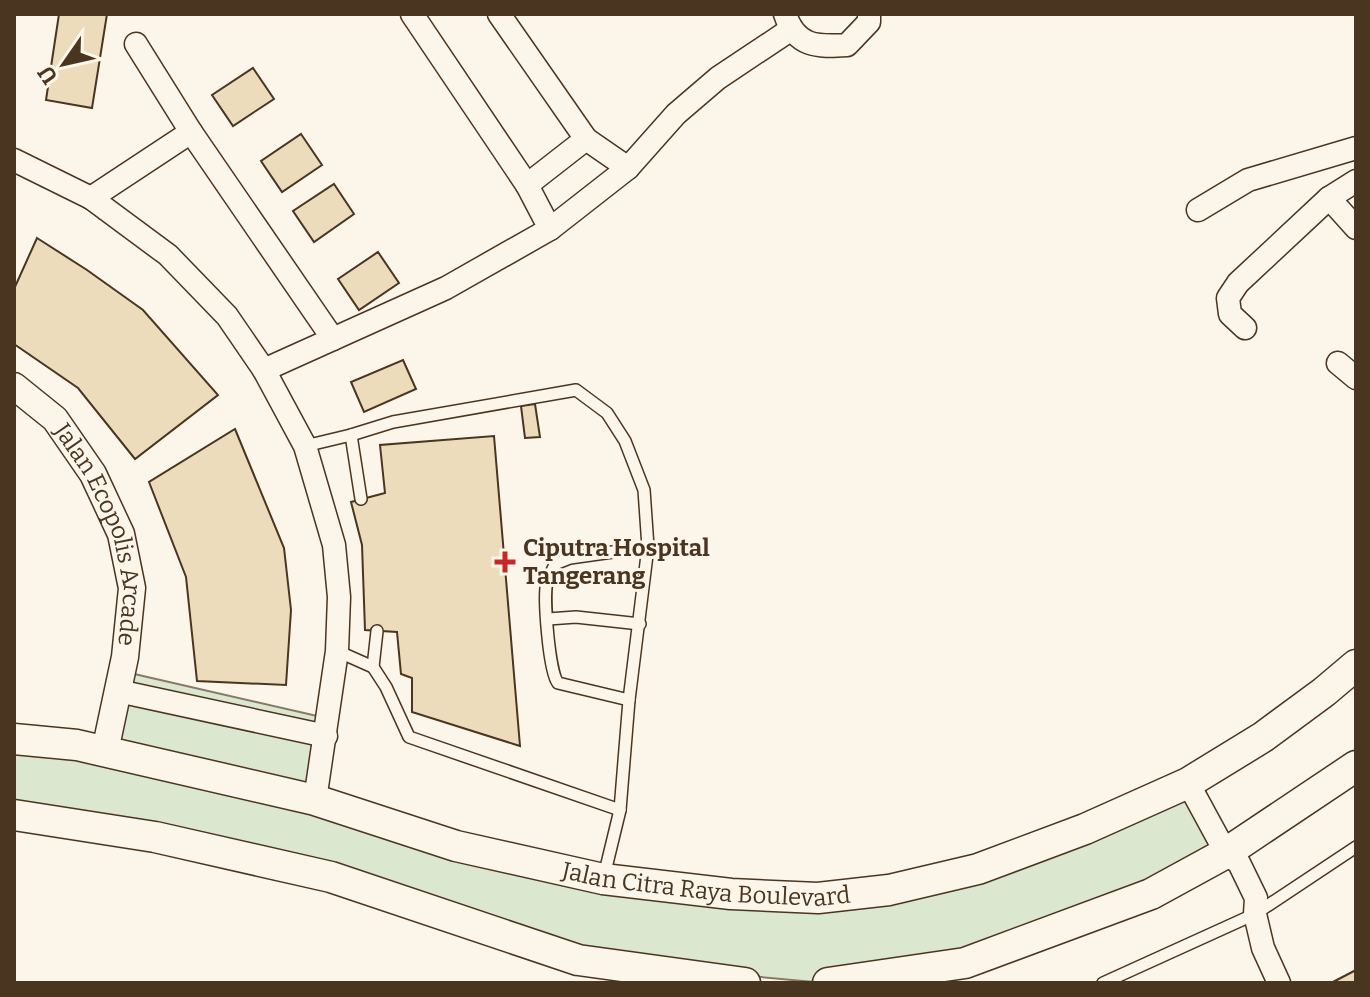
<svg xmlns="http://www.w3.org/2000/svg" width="1370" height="997" font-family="Bitter,serif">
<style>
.green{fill:#dce7d0;stroke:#887966;stroke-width:2}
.building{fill:#ecdcbc;stroke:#4a3520;stroke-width:2}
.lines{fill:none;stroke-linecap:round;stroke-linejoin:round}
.service-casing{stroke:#4a3520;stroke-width:14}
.minor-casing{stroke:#4a3520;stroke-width:25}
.tertiary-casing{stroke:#4a3520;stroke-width:29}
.secondary-casing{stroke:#4a3520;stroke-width:33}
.service{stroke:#fbf6e9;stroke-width:11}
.minor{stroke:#fbf6e9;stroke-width:22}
.tertiary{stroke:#fbf6e9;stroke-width:26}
.secondary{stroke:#fbf6e9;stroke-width:30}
.poi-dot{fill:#c62828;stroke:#fbf6e9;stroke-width:3}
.labels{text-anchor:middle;stroke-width:6;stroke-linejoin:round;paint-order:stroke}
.street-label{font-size:24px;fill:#4a3520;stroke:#fbf6e9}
.poi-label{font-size:24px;font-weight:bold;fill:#4a3520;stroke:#fbf6e9;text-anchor:start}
</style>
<rect width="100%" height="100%" fill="#fbf6e9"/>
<g class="green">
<path d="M130,673L326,718L312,797L107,749Z"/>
<path d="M14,739L368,817L826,910L1190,798L1225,856L958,960L825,983L578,960L155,838L14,815Z"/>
</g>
<g class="building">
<path d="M59,14H107L92,108L46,100Z"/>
<path d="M253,68L274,99L233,126L212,95Z"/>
<path d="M301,134L322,165L282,192L261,161Z"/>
<path d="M334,184L354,214L314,242L293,211Z"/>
<path d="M37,238L87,270L143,310L218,395L135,459L78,388L14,344V289Z"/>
<path d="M378,252L399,283L359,310L338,279Z"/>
<path d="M403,360L416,389L364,412L351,382Z"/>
<path d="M535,404L540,437L525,438L521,406Z"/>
<path d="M235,429L284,548L291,610L286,685L197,681L186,577L149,482Z"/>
<path d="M494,436L520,746L412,712V678L401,674L397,632L365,630L362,545L351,502L385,493L380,445Z"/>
<path d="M1356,970V983H1331Z"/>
</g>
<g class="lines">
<g class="service-casing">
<g id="service">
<path d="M351,435L361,499"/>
<path d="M305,446L351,435L393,422L576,390L607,413L625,441L644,490L648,547L629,700L620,810L604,876"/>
<path d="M548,619L576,617L640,624"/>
<path d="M337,651L373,667L386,687L409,737L620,810"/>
<path d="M373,667L377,631"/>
<path d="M629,700L558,683C549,672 543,596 547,582C549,576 553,570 555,564L570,558L648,547"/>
<path d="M1103,983L1255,914L1356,847"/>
</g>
</g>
<g class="minor-casing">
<g id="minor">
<path d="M412,14L527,185L550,229"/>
<path d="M499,14L586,139L628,168"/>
<path d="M785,14C796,47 817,47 847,45L869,22V14"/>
<path d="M136,44L191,132L333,339"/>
<path d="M14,160L91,198L168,255L227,316L264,370L305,446L334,545L339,597L337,651L315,800"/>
<path d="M527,185L586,139"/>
<path d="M91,198L191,132"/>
<path d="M1329,198L1356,228"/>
<path d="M1198,210L1248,180L1356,148"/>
<path d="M1245,328L1230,314L1228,298L1238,283L1329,198L1356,181"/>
<path d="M1338,363L1356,378"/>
<path d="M264,370L446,288L550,229L628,168L676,114L718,78L790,30"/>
<path d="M118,691L326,736"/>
<path d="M1188,783L1226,853L1239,863L1256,898L1255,914L1263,948L1279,983"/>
</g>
</g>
<g class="tertiary-casing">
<g id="tertiary">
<path id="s1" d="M14,386L55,419L93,474L121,534L132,588L125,657L105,751"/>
</g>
</g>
<g class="secondary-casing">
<g id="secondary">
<path id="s2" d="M14,739L77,745L315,800L456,846L603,879L731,894L818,898L889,890L978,869L1085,829L1188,783L1263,737L1324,692L1356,665"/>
<path d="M14,815L155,837L331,877L578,960L745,983"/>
<path d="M828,983L965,963L1151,894L1226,853L1356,766"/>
</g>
</g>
<use href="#service" class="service"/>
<use href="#minor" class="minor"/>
<use href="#tertiary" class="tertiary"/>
<use href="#secondary" class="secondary"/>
</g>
<path class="poi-dot" d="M501 550h8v8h8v8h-8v8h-8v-8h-8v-8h8z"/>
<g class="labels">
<g class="street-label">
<text dy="8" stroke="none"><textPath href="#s1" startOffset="180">Jalan Ecopolis Arcade</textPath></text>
<text dy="8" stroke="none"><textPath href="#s2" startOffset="710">Jalan Citra Raya Boulevard</textPath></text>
</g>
<g class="poi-label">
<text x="523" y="556">Ciputra Hospital<tspan x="523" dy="28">Tangerang</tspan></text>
</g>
</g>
<rect width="1370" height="997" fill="none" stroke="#4a3520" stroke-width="32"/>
<g transform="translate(64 64) rotate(236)" stroke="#fbf6e9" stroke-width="6" paint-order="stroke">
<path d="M0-6L14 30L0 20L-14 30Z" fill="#4a3520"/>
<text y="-12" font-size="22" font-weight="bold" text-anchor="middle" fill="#4a3520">U</text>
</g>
</svg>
